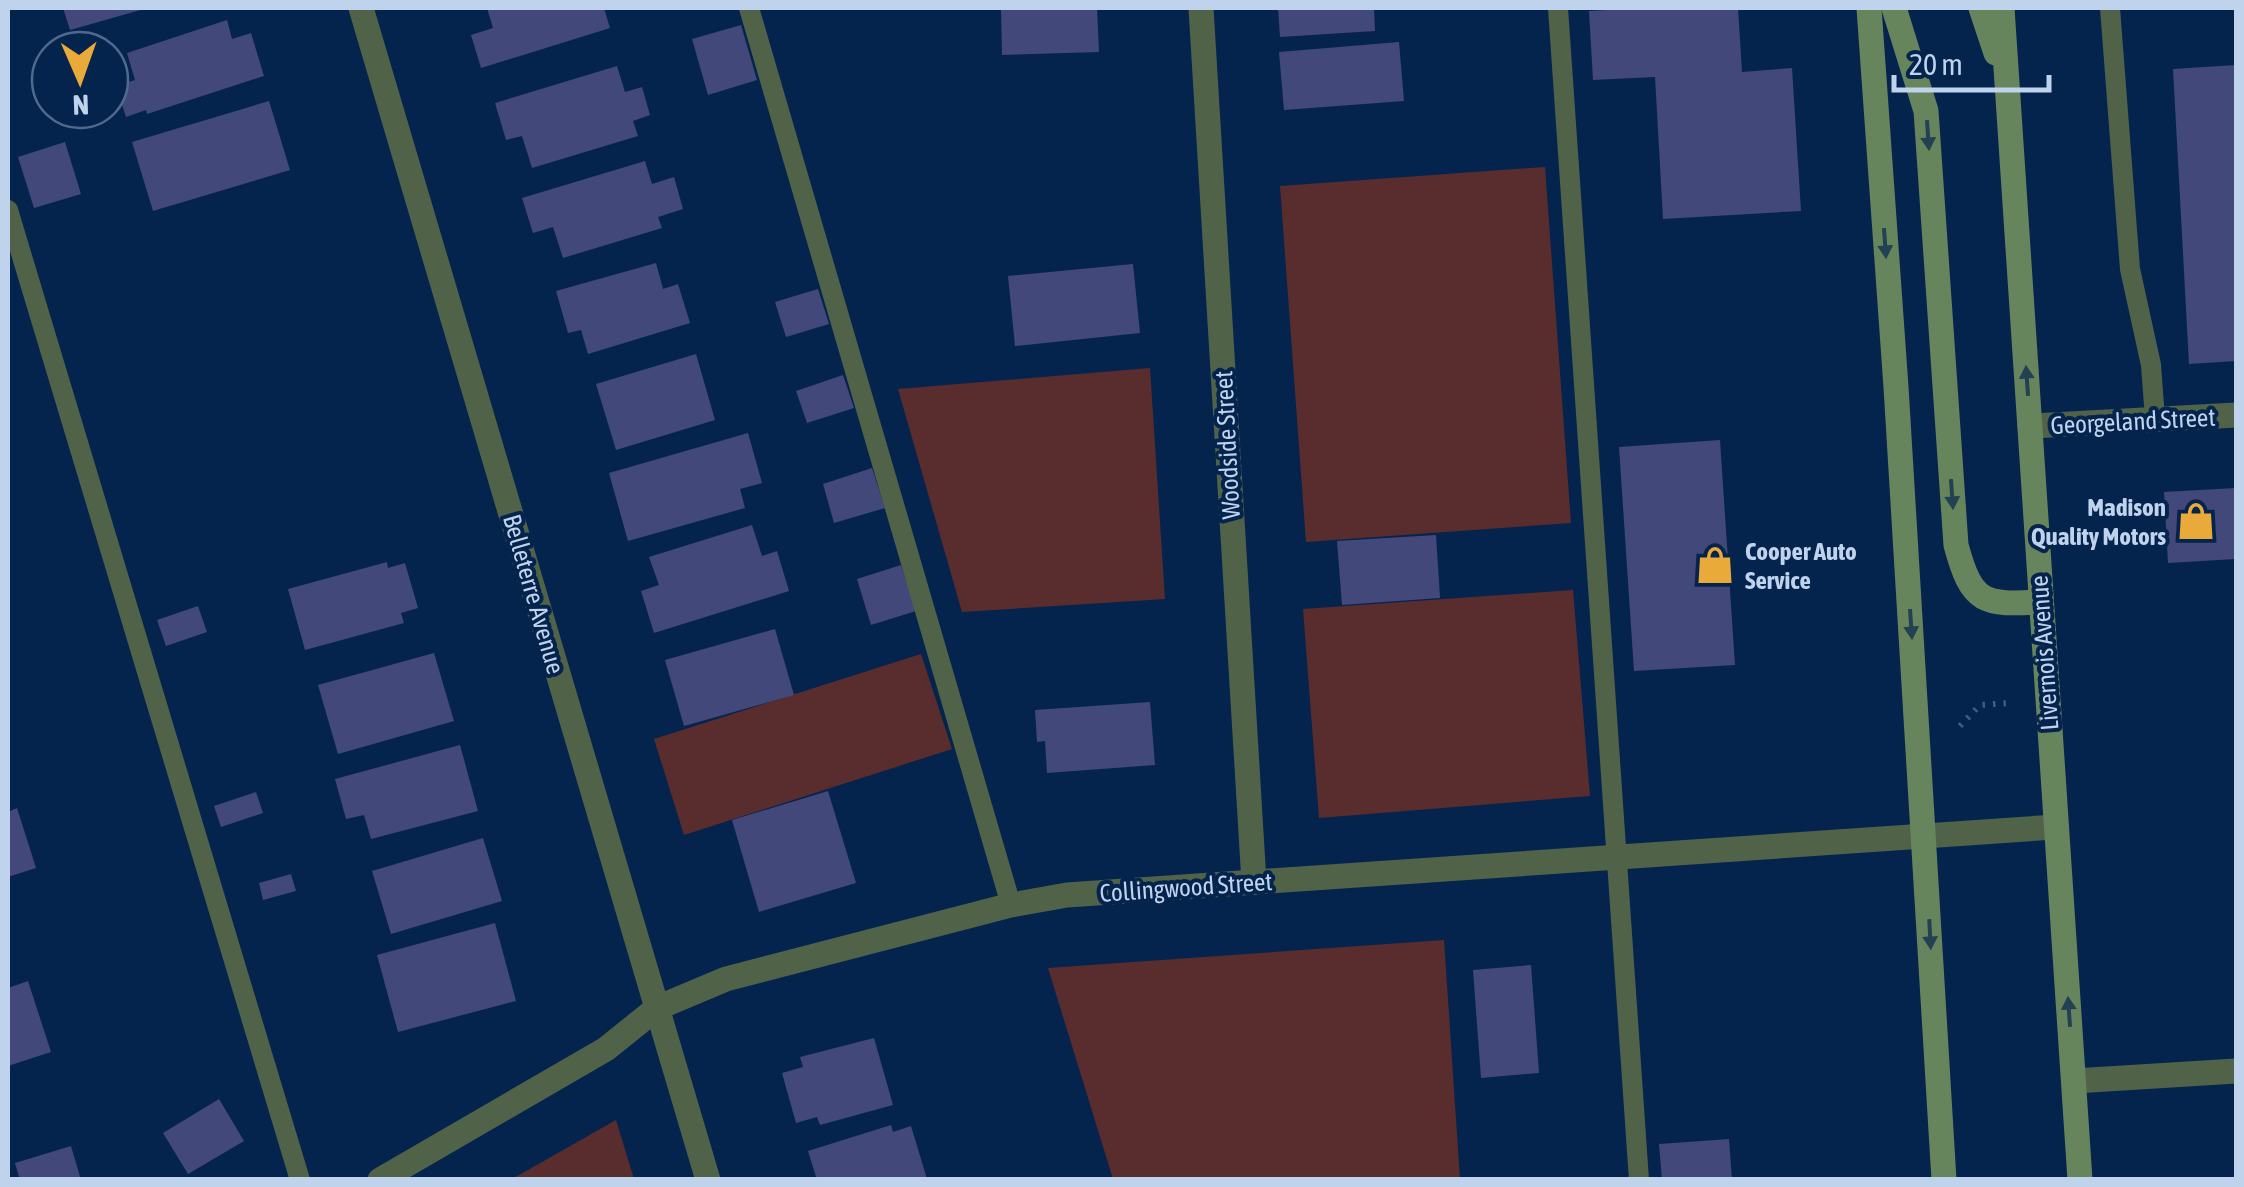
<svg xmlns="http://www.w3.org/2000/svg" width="2244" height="1187" font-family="'Asap Condensed',sans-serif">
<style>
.green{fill:#592c2e}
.building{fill:#42487a}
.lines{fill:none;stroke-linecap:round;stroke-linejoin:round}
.path{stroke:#415c81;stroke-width:6;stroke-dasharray:2.5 8;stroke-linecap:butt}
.service{stroke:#506349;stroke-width:20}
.minor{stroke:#506349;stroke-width:25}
.secondary{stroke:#67855c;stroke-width:25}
.oneway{fill:#224152}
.labels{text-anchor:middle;stroke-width:8;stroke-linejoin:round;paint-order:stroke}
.street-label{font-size:25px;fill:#c0d3ed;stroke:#05244d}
.poi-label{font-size:25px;font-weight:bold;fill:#c0d3ed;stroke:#05244d;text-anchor:end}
</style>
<rect width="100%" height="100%" fill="#05244d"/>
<g class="green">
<path d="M1545,167L1571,523L1306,542L1280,186Z"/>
<path d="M1150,368L1165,599L962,612L898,389Z"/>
<path d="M1573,590L1590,796L1319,818L1303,609Z"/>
<path d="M921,654L952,749L684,835L654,739Z"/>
<path d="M1444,940L1460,1179H1113L1048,968Z"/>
<path d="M616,1120L634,1179H512Z"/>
</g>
<g class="building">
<path d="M63,8H144V9L70,30Z"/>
<path d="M487,8H604L610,28L481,68L471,35L493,28Z"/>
<path d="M1001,8H1097L1099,52L1002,55Z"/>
<path d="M1278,8H1374L1375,31L1280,37Z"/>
<path d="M1644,8H1738L1742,72L1792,68L1801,211L1663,219L1655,77L1593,80L1589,11Z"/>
<path d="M227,20L232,39L251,33L264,76L147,114L146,110L126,117L116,86L135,80L127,53Z"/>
<path d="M741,25L757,80L708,95L692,39Z"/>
<path d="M1399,42L1404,101L1284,110L1279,52Z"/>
<path d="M2236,65V361L2189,364L2173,69Z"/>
<path d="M617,66L625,92L642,87L650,115L633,121L638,136L532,168L522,136L506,140L495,103Z"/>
<path d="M269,101L290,170L153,211L132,142Z"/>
<path d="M65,142L81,194L34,208L18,157Z"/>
<path d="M645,161L652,184L674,177L683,209L658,217L662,228L563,258L553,227L533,233L522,198Z"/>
<path d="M656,263L663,289L678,284L690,323L588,354L581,330L568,333L556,291Z"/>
<path d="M1133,264L1140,333L1015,346L1008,276Z"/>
<path d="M818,289L829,324L786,337L775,302Z"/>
<path d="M696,354L715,420L616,450L596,384Z"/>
<path d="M843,375L854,408L807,423L796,391Z"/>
<path d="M748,433L762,483L740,489L745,508L628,541L609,473Z"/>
<path d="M1720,440L1735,665L1634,671L1619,447Z"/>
<path d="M872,468L885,508L834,523L823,484Z"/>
<path d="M2236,488V559L2168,563L2164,492Z"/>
<path d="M752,525L762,556L777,551L789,591L654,633L641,591L659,585L649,557Z"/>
<path d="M1436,535L1440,598L1342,605L1337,541Z"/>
<path d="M387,562L388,568L405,563L418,608L401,613L404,623L305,650L288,589Z"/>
<path d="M901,565L916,611L871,625L857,579Z"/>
<path d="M198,606L207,632L166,646L157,620Z"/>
<path d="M775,629L794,695L684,726L665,660Z"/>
<path d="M434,653L454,721L338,754L318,685Z"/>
<path d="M1150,702L1155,765L1047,773L1045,741L1037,742L1035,710Z"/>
<path d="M460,745L478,811L371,839L364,815L346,819L335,779Z"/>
<path d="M828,791L856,883L759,912L732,820Z"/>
<path d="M256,792L263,813L221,827L214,806Z"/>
<path d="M17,808L36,868L8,877V812Z"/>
<path d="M483,838L502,901L391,934L372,871Z"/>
<path d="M291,874L296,891L263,900L259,883Z"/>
<path d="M495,923L516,1001L398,1032L377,955Z"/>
<path d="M1531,965L1539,1073L1481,1078L1473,970Z"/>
<path d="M28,981L51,1052L8,1066V988Z"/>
<path d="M874,1038L893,1105L820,1125L817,1117L796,1123L782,1073L803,1067L800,1057Z"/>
<path d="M219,1099L244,1141L188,1174L163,1133Z"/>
<path d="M891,1125L893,1132L911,1126L927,1179L817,1180L808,1151Z"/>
<path d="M1729,1139L1732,1180H1662L1659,1144Z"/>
<path d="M71,1146L81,1180H20L15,1163Z"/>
</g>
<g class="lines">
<path class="path" d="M1960,726L1980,705L2009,703"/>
<g class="service">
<path d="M749,8L1011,905"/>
<path d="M1558,8L1639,1180"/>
<path d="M2110,8L2130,269L2151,365L2155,419"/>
<path d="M8,210L300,1180"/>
</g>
<g class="minor">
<path d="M361,8L708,1180"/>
<path d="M1201,8L1254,882"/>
<path d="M2030,426L2236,415"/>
<path d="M2074,1081L2236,1071"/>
<path d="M380,1180L606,1049L657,1008L726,979L1011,905L1067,895L2055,827"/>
</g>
<g class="secondary">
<path d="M1869,8L1896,387L1944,1180"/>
<path d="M1894,8L1926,111L1956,545C1972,604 1983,605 2041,602"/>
<path d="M1981,8L1996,53"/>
<path d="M2002,8L2080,1180"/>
</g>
</g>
<defs><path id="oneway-solid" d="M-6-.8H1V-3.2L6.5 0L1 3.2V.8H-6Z" transform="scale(2.5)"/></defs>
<g class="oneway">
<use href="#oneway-solid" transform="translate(1928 135) rotate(86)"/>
<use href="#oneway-solid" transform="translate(1885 243) rotate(86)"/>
<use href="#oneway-solid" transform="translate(2027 381) rotate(-94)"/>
<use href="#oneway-solid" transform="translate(1952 494) rotate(86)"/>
<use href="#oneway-solid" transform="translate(1911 624) rotate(86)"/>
<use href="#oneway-solid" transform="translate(1930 934) rotate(87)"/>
<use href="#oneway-solid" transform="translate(2069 1012) rotate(-94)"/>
</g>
<defs>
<g id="shop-bare" transform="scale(3)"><path d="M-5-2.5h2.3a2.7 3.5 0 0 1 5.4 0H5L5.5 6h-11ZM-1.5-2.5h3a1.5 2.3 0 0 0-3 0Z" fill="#eaaa39" stroke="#05244d" stroke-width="2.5" paint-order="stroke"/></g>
</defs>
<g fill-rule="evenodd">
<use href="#shop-bare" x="2196" y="521"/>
<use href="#shop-bare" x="1715" y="565"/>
</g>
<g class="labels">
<g class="street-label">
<text transform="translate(2133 421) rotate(-3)" y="9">Georgeland Street</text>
<text transform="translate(1227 445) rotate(-93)" y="9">Woodside Street</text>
<text transform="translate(534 594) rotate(74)" y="9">Belleterre Avenue</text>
<text transform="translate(2044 653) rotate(-94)" y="9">Livernois Avenue</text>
<text transform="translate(1186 887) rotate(-4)" y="9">Collingwood Street</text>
</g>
<g class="poi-label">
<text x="2166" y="516">Madison<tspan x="2166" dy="29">Quality Motors</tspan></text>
<text x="1745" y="560" text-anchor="start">Cooper Auto<tspan x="1745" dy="29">Service</tspan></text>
</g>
</g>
<rect width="2244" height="1187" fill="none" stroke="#c0d3ed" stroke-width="20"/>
<g transform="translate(80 80) rotate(178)"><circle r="48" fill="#05244d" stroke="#506a8d" stroke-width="2.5"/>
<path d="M0-8L18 38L0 25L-18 38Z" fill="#eaaa39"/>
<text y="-15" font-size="28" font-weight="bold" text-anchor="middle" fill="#c0d3ed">N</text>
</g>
<path d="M1894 75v15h155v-15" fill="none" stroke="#c0d3ed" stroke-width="5"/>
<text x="1909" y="75" font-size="30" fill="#c0d3ed" stroke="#05244d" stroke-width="8" paint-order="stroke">20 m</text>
</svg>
